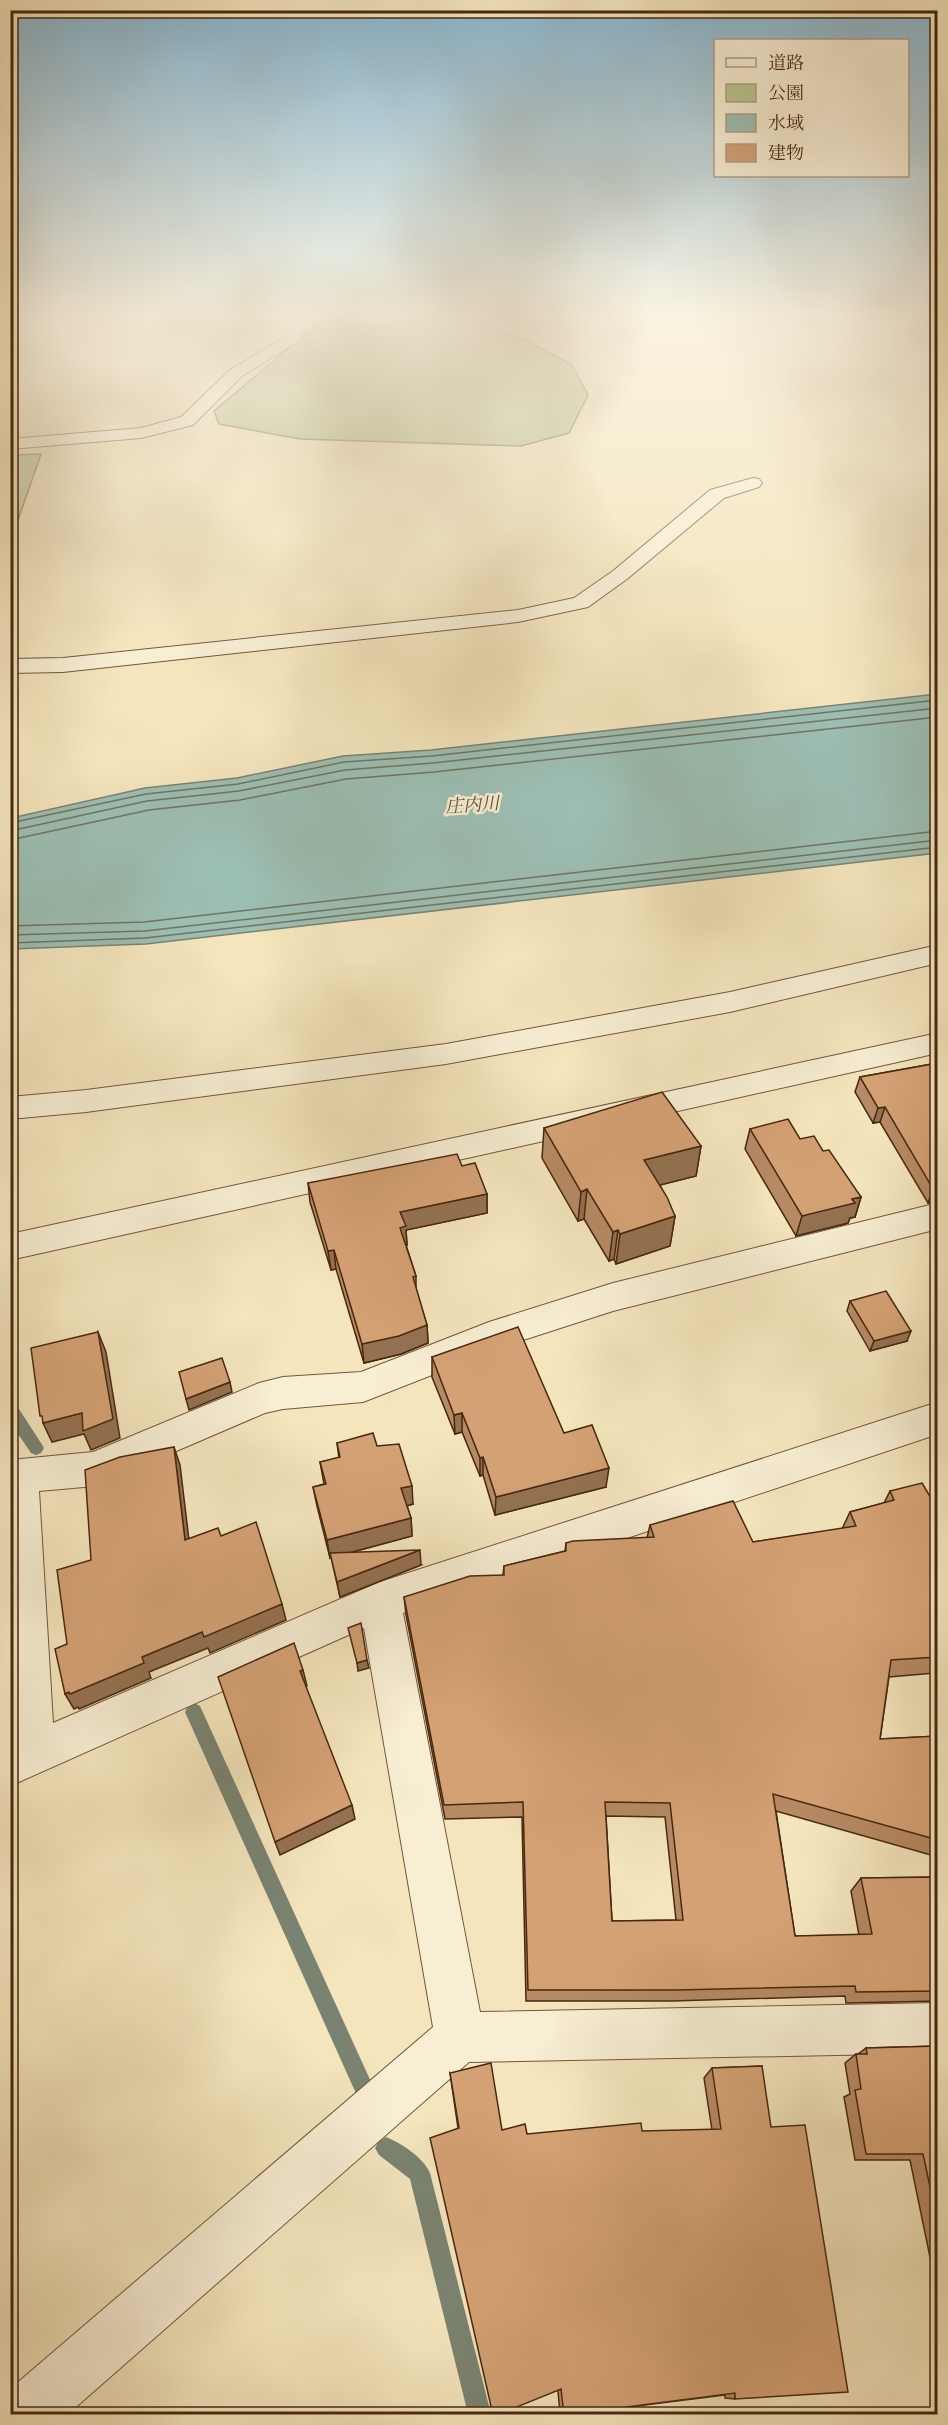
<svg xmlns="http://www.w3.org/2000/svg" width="948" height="2425" font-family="Vollkorn,'Noto Serif JP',serif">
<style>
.green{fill:#bac592;stroke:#807650;stroke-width:1.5}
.water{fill:#9cbfb4;stroke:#7a8372;stroke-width:1.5}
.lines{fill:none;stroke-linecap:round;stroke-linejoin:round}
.shore{stroke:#727462;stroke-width:1.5}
.stream{fill:#7a8372;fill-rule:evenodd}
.minor-casing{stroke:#72573a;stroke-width:2}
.minor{fill:#f8eed4;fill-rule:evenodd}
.wall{fill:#b68a64;stroke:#47280f;stroke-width:1.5;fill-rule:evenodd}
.shaded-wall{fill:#947151;stroke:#47280f;stroke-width:1.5}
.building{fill:#d4a174;stroke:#47280f;stroke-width:1.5;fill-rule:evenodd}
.labels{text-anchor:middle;stroke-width:5;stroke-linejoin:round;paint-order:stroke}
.far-water-label{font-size:18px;font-style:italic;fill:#5c4e38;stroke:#f8eed4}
</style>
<rect width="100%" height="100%" fill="#f4e5bd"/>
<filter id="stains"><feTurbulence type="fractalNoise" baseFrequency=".00333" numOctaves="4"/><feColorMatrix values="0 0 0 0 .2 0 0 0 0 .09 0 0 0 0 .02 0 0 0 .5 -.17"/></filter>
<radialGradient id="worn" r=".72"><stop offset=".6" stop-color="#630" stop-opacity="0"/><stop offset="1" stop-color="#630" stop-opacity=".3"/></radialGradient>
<g class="green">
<path d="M336,318H387L481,323L526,340L572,365L588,395L569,433L521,446L300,439L219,424L214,411L321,321Z"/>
<path d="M41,454L11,540V455Z"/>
</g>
<path class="water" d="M937,694V853L146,944L11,949V818L145,788L237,778L343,756L431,750Z"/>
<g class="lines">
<g class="shore">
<path d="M10,823L146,794L238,784L344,762L432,756L938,700"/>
<path d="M10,831L147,801L239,791L345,770L433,763L938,708"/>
<path d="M10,840L149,810L240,800L346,779L434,772L938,717"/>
<path d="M10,926L144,922L938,831"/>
<path d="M10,935L145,931L938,840"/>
<path d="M10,943L145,938L938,847"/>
</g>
<g class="stream">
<path d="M10,1402L15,1403L41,1443L44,1448L41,1453L36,1455L31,1453L10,1422Z"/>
<path d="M194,1703L200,1706L372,2084L375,2091L372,2098L365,2101L358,2098L185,1712L188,1706Z"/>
<path d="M386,2137C401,2143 424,2158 430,2173L491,2414H468L410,2179L379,2155L375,2148L379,2141Z"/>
</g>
<g class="minor-casing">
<g id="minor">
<path d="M300,318H314L297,342L242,376L193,425L141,438L10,449V439L141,428L181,417L230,370L287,336Z"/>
<path d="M753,478L759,479L762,483L759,487L724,498L627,579L588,607L518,622L63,672L10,673V659L63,658L518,610L574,598L613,571L710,490Z"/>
<path d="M938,945V963L730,1012L446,1064L86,1112L10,1119V1097L86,1090L446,1044L730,992Z"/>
<path d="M938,1033V1053L10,1260V1234Z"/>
<path d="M938,1203V1229L613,1311L511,1344L363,1402L283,1409L265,1413L95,1486L39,1491L53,1723L380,1582L938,1402V1434L403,1613L480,2012L938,2003V2053L469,2062L68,2414H10V2389L433,2027L364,1628L10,1786V1460L93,1452L259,1383L283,1377L361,1372L489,1322L613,1283Z"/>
</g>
</g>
<use href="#minor" class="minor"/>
</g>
<g class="wall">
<path d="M938,1063V1202L928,1203L880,1122L873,1123L855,1092L860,1077Z"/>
<path d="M544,1128L701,1146L696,1176L660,1185L675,1216L670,1246L616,1264L614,1259L609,1261L584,1219L578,1221L542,1158Z"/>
<path d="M750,1129L800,1139L823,1151L861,1197L855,1217L850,1218L848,1223L796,1236L745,1149Z"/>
<path d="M462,1166L487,1194V1213L406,1230L407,1245H406L416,1276V1289L427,1325L428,1343L401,1354L364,1363L336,1269L331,1270L310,1202L308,1183Z"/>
<path d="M850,1301L907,1341L870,1351L847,1311Z"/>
<path d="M432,1357L564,1433L606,1487L495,1515L483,1475L480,1476L462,1432L455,1434L432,1377Z"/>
<path d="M337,1443L377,1446L413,1504L407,1506L411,1518L412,1536L349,1553L421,1565L340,1597L331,1557L330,1558L317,1506L313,1487L324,1484L320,1462L339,1458Z"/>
<path d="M890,1491L938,1510V1683L935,1673L889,1677L880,1739L938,1736V1857L776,1811L795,1936L859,1935L851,1891L861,1878L938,1877V2001L846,2003L845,1996L672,2001H526L522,1817L445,1819L406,1615L404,1597L503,1575L504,1566L565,1551L566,1543L647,1538L650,1525L753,1542L842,1529L850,1512L884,1503ZM606,1816L665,1817L676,1920L612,1921Z"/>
<path d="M938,2046V2296L910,2160H855L844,2097L850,2094L845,2063L856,2054H858L866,2048Z"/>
<path d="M762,2066L735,2399L725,2398V2395L564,2415L560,2413L558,2391L458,2128L450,2073L502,2130L527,2134L712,2130L704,2078L712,2068Z"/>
</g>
<g class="shaded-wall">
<path d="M885,1107L880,1122L873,1123L878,1108Z"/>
<path d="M701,1146L696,1176L640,1190L644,1160Z"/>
<path d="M938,1188V1202L928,1203L933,1189Z"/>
<path d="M587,1189L584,1219L578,1221L581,1192Z"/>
<path d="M487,1194V1213L406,1230L407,1245L401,1247L400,1228V1212Z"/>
<path d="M861,1197L855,1217L850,1218L848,1223L796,1236L802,1216L852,1199Z"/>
<path d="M675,1216L670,1246L616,1264L620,1234Z"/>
<path d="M618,1230L614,1259L609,1261L613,1232Z"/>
<path d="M334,1250L336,1269L331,1270L328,1251Z"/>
<path d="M427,1325L428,1343L401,1354L364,1363L362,1344Z"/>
<path d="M911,1331L907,1341L870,1351L874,1341Z"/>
<path d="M98,1332L106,1352L120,1438L91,1450L84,1434L52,1442L43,1423L82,1413Z"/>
<path d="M230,1382L232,1392L189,1410L186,1399Z"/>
<path d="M462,1413V1432L455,1434L454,1415Z"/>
<path d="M174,1447L180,1465L191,1557L185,1540Z"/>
<path d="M483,1457V1475L480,1476V1458Z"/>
<path d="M609,1468L606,1487L495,1515L496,1497Z"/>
<path d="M412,1486L413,1504L403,1507L401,1488Z"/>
<path d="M411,1518L412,1536L330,1558L327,1540Z"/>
<path d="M420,1550L421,1565L340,1597L337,1582Z"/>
<path d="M282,1604L286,1620L210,1653L208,1648L149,1672L151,1678L79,1709L78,1707L74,1709L65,1694L142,1657L202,1632Z"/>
<path d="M367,1660L369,1668L358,1671L357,1663Z"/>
<path d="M303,1670L307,1686L304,1687L300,1671Z"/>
<path d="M352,1805L355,1819L280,1855L275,1842Z"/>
</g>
<g class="building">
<path d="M938,1063V1188L933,1189L885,1107L878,1108L860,1077Z"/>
<path d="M662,1092L701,1146L644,1160L667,1197L675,1216L620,1234L618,1230L613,1232L587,1189L581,1192L544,1128Z"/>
<path d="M788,1119L800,1139L814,1136L823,1151L829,1150L861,1197L852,1199L855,1203L802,1216L750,1129Z"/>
<path d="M457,1154L462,1166L475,1163L487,1194L400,1212L406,1226L400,1228L416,1276L413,1277L427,1325L399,1336L362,1344L334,1250L328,1251L308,1183Z"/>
<path d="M886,1291L911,1331L874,1341L850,1301Z"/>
<path d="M518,1327L564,1433L592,1425L609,1468L496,1497L483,1457L480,1458L462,1413L454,1415L432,1357Z"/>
<path d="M98,1332L113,1419L83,1431L82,1413L43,1423L42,1416H40L31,1348Z"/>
<path d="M222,1358L230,1382L186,1399L179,1372Z"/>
<path d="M373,1433L377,1446L399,1444L412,1486L401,1488L411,1518L327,1540L313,1487L326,1484L320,1462L340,1457L337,1443Z"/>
<path d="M174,1447L185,1540L218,1528L221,1536L256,1522L282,1604L204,1637L202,1632L142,1657L144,1663L70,1694L69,1692L65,1694L55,1649L67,1644L57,1570L91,1560L85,1470L120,1457Z"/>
<path d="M922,1483L938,1510V1657L891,1660L880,1739L938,1736V1791H936L938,1796V1840L773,1794L795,1936L872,1934L861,1878L938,1877V1991L856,1992L855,1986L677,1990H528L523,1802L444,1805L404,1597L470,1576L504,1575V1566L566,1551V1543L573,1541L654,1537L650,1525L733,1501L753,1542L856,1526L850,1512L894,1500L890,1491ZM605,1802L670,1803L683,1920L612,1921Z"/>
<path d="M420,1550L337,1582L330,1553Z"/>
<path d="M361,1623L367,1660L357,1663L348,1628Z"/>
<path d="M294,1643L303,1670L300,1671L352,1805L275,1842L218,1677Z"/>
<path d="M938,2046V2224L923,2154H866L855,2090L861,2089L856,2054H867L866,2048Z"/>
<path d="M491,2063L502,2130L525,2124L527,2134L641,2123L642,2131L721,2129L712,2068L762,2066L771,2127L805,2125L848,2392L735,2399V2393L564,2415L561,2389L497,2415H493L430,2138L459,2128L450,2073Z"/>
</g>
<linearGradient id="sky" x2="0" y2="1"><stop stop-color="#89b8d3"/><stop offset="0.48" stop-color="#faf3e1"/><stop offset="1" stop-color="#faf3e1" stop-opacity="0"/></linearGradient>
<rect width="948" height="657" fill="url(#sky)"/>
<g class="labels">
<g class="far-water-label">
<text transform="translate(472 805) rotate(-4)" y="6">庄内川</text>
</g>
</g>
<rect width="948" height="2425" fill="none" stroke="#f4e5bd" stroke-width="36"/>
<rect x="12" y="12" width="924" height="2401" fill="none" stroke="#47280f" stroke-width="3"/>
<rect x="18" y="18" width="912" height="2389" fill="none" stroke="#47280f" stroke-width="1.5"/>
<rect x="714" y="39" width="195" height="138" fill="#f8eed4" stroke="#b19f85" stroke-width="1.5"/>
<rect x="726" y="58" width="30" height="9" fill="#f8eed4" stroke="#b19f85" stroke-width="1.5"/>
<text x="768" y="69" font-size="18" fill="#47280f">道路</text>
<rect x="726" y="84" width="30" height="18" fill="#bac592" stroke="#b19f85" stroke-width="1.5"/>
<text x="768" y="99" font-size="18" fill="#47280f">公園</text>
<rect x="726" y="114" width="30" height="18" fill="#9cbfb4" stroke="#b19f85" stroke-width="1.5"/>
<text x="768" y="129" font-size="18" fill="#47280f">水域</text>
<rect x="726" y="144" width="30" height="18" fill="#d4a174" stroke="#b19f85" stroke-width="1.5"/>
<text x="768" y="159" font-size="18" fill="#47280f">建物</text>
<rect width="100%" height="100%" filter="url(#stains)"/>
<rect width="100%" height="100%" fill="url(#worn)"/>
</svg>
